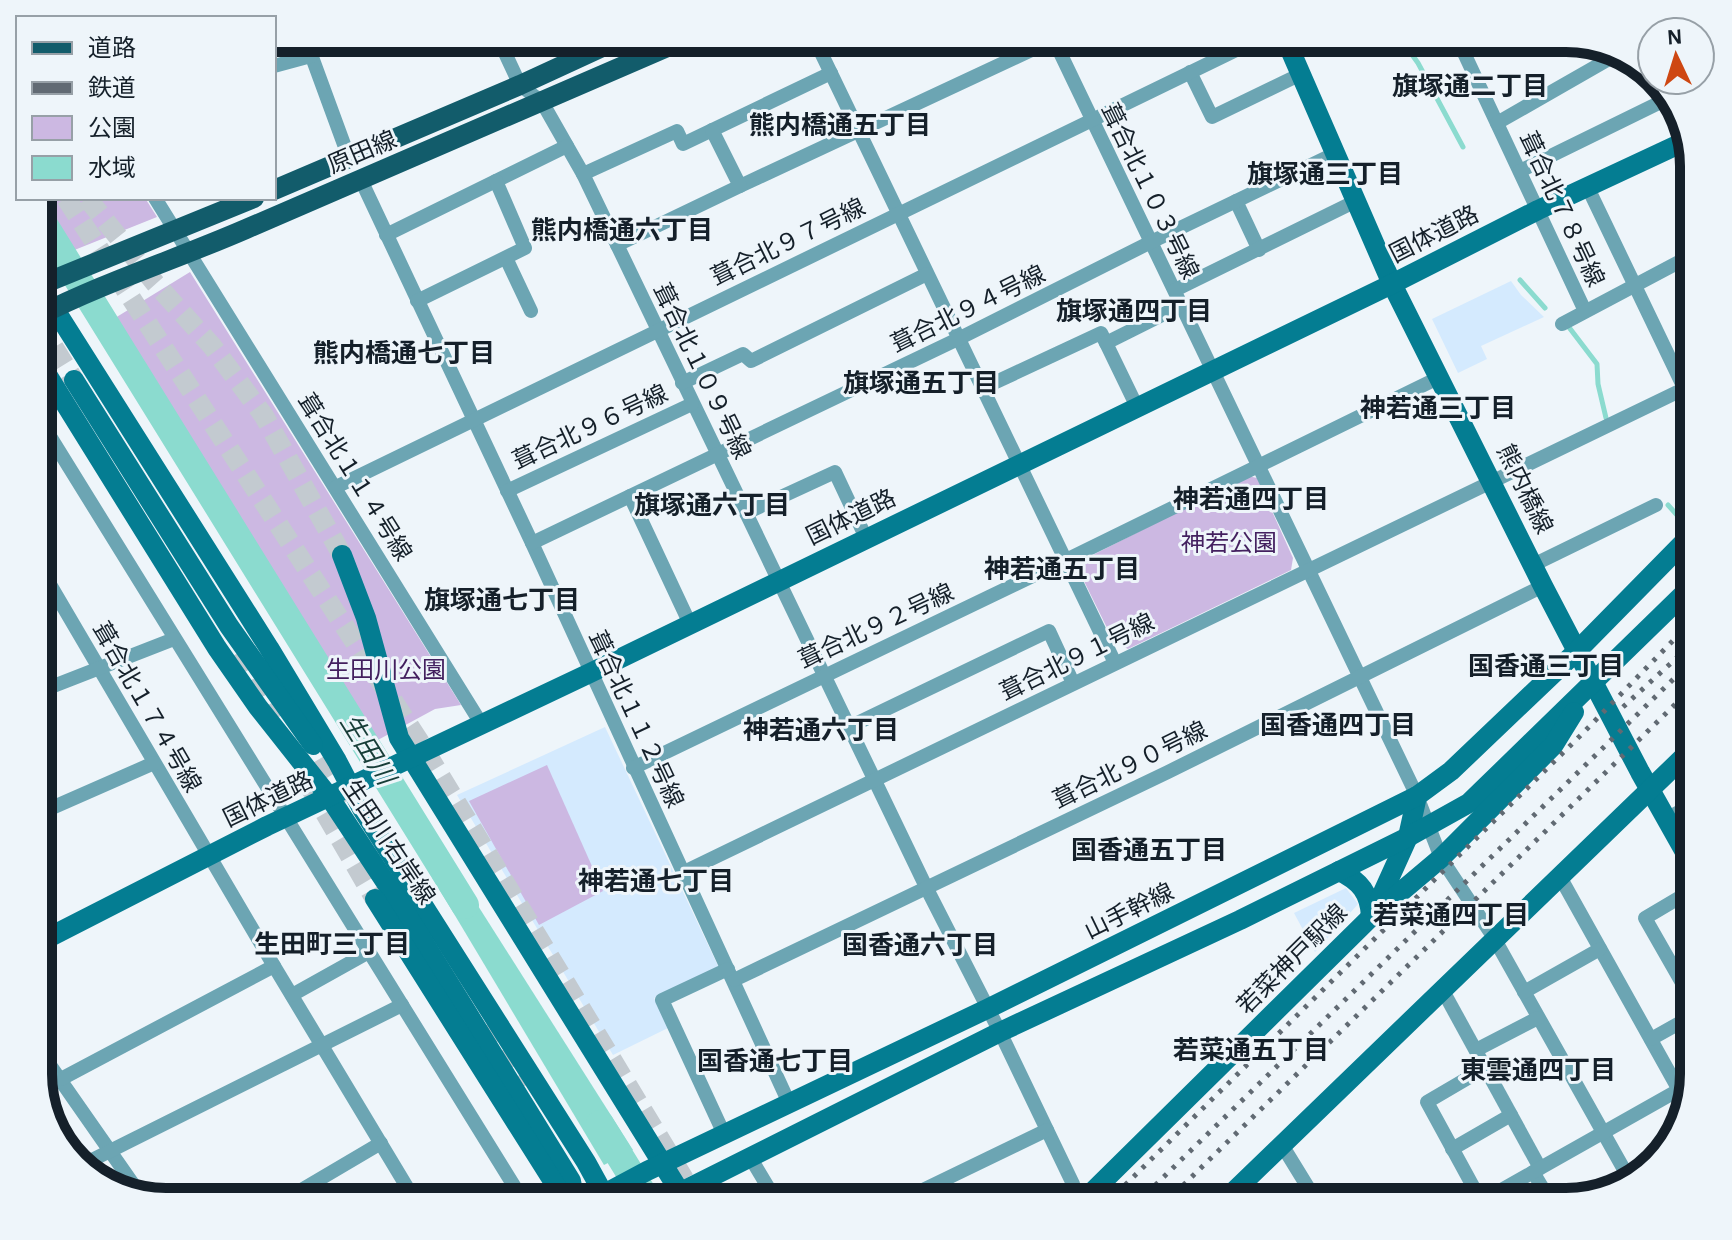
<svg xmlns="http://www.w3.org/2000/svg" width="1732" height="1240" font-family="'Alegreya Sans','Noto Sans JP',sans-serif">
<style>
.built{fill:#d4eafe}
.green{fill:#ccb8e2}
.water{fill:#8bdbcf}
.lines{fill:none;stroke-linecap:round;stroke-linejoin:round}
.stream{stroke:#8bdbcf;stroke-width:5}
.river{stroke:#8bdbcf;stroke-width:28}
.secondary-tunnel{stroke:#c3cad0;stroke-width:20;stroke-dasharray:20 10;stroke-linecap:butt}
.street{stroke:#6ca5b3;stroke-width:14}
.secondary{stroke:#047d92;stroke-width:20}
.primary{stroke:#125c6b;stroke-width:20}
.rail{stroke:#616a73;stroke-width:5;stroke-dasharray:4 8;stroke-linecap:butt}
.labels{text-anchor:middle;stroke-width:6;stroke-linejoin:round;paint-order:stroke}
.street-label{font-size:24px;fill:#15202a;stroke:#eef5fa}
.park-label{font-size:24px;fill:#43205f;stroke:#eef5fa}
.neighbourhood-label{font-size:26px;font-weight:bold;fill:#15202a;stroke:#eef5fa}
.water-label{font-size:26px;font-style:italic;fill:#173d38;stroke:#eef5fa}
.rim{fill:none;stroke:#15202a;stroke-width:10}
</style>
<rect width="100%" height="100%" fill="#eef5fa"/>
<g class="built">
<path d="M1511,281L1521,295L1544,317L1481,346L1487,359L1458,373L1432,319Z"/>
<path d="M605,727L719,968L654,998L668,1028L613,1055L457,795Z"/>
<path d="M1346,888L1358,904L1315,952L1294,913Z"/>
</g>
<g class="green">
<path d="M38,198H145L157,217L72,251Z"/>
<path d="M190,272L461,705L435,709L376,741L115,318Z"/>
<path d="M1248,476L1257,478L1293,558L1291,570L1128,649L1114,642L1078,569L1081,561Z"/>
<path d="M547,765L603,891L539,925L469,801Z"/>
</g>
<path class="water" d="M454,868L633,1150L604,1165L432,877Z"/>
<g class="lines">
<g class="stream">
<path d="M1400,38L1418,63L1463,147"/>
<path d="M1520,280L1545,308"/>
<path d="M1568,326L1597,364L1598,384L1606,418"/>
<path d="M1668,505L1677,515"/>
</g>
<g class="river">
<path d="M38,215L465,905"/>
<path d="M600,1124L648,1202"/>
</g>
<g class="secondary-tunnel">
<path d="M66,198L421,744L698,1202"/>
<path d="M87,198L155,283L212,346L264,416L342,555"/>
<path d="M38,322L74,380"/>
<path d="M240,652L275,719"/>
<path d="M306,732L350,804"/>
<path d="M310,787L375,899"/>
<path d="M488,1024L523,1087"/>
</g>
<g class="street">
<path d="M305,38L349,158"/>
<path d="M498,38L520,85L542,102L583,174L927,889L1000,1032L1073,1184L1074,1202"/>
<path d="M814,38L1115,663"/>
<path d="M1053,38L1417,796L1441,858L1494,938L1631,1182"/>
<path d="M1457,38L1585,311"/>
<path d="M1462,48L1482,38"/>
<path d="M274,66L311,56"/>
<path d="M1190,72L1212,117L1301,74"/>
<path d="M1497,123L1616,55"/>
<path d="M1520,171L1671,97"/>
<path d="M583,174L677,131L683,144L831,73"/>
<path d="M361,180L532,543L789,1103"/>
<path d="M740,186L1053,40"/>
<path d="M1588,188L1685,390L1694,400"/>
<path d="M155,198L482,725"/>
<path d="M1236,201L1259,250"/>
<path d="M386,235L567,146"/>
<path d="M617,245L740,186L712,130"/>
<path d="M506,258L531,311"/>
<path d="M1175,290L1356,201"/>
<path d="M417,301L525,248L496,181"/>
<path d="M1562,324L1694,254"/>
<path d="M682,383L743,354L751,361L927,274"/>
<path d="M983,388L1101,333L1106,343"/>
<path d="M1137,407L1106,343L1182,305"/>
<path d="M38,417L524,1202"/>
<path d="M336,487L1261,38"/>
<path d="M507,491L692,404"/>
<path d="M630,496L690,624"/>
<path d="M746,513L835,472L866,538"/>
<path d="M532,543L958,339L1151,242L1336,153"/>
<path d="M38,564L274,966L416,1202"/>
<path d="M1533,565L1656,505"/>
<path d="M38,692L174,639"/>
<path d="M849,727L1049,631L1073,683"/>
<path d="M633,768L1066,560L1440,377"/>
<path d="M38,814L154,763"/>
<path d="M1666,819L1694,804"/>
<path d="M682,873L1694,384"/>
<path d="M1559,875L1679,1090"/>
<path d="M1694,889L1645,918L1685,988L1694,983"/>
<path d="M734,980L1168,772L1543,586"/>
<path d="M1442,989L1540,1168"/>
<path d="M1524,992L1600,949"/>
<path d="M292,995L369,952"/>
<path d="M1651,1039L1694,1015"/>
<path d="M38,1048L140,1194"/>
<path d="M1476,1050L1538,1018"/>
<path d="M61,1079L274,966"/>
<path d="M724,1134L662,1000L728,969"/>
<path d="M1282,1145L1317,1202"/>
<path d="M1452,1149L1511,1115"/>
<path d="M750,1157L777,1202"/>
<path d="M80,1166L402,1005"/>
<path d="M1533,1172L1551,1202"/>
<path d="M1238,1187L1247,1202"/>
<path d="M1481,1201L1427,1102L1485,1068"/>
<path d="M281,1202L381,1143"/>
<path d="M898,1202L1047,1130"/>
<path d="M1480,1202L1691,1083"/>
</g>
<g class="secondary">
<path d="M1285,38L1392,284L1543,586L1640,772L1694,868"/>
<path d="M54,308L269,648L337,761L362,809L586,1162L608,1202"/>
<path d="M38,360L217,648L258,707L330,798L402,907L571,1181L575,1202"/>
<path d="M74,380L229,626L313,745"/>
<path d="M342,555L366,618L399,738L680,1192"/>
<path d="M1339,871C1360,881 1370,893 1371,917"/>
<path d="M375,899L558,1189L570,1202"/>
<path d="M1375,910L1408,837L1417,796"/>
<path d="M38,943L267,826L590,673L1392,284L1538,210L1688,140"/>
<path d="M589,1202L647,1171L987,1009L1417,796L1451,771L1578,650L1694,532"/>
<path d="M661,1202L1000,1032L1240,920L1408,837L1469,803L1694,584"/>
<path d="M1082,1202L1371,917L1441,858L1553,746L1574,712"/>
<path d="M1223,1202L1694,747"/>
</g>
<g class="primary">
<path d="M274,190L520,85L622,38"/>
<path d="M38,286L254,198"/>
<path d="M38,316C105,282 177,259 246,229C394,166 541,102 688,38"/>
</g>
<g class="rail">
<path d="M1623,707L1694,642"/>
<path d="M1108,1202L1582,734L1694,619"/>
<path d="M1138,1202L1694,659"/>
<path d="M1166,1202L1694,686"/>
</g>
</g>
<g class="labels">
<g class="street-label">
<text transform="translate(362 152) rotate(-23)" y="8">原田線</text>
<text transform="translate(1150 191) rotate(64)" y="8">葺合北１０３号線</text>
<text transform="translate(1562 209) rotate(65)" y="8">葺合北７８号線</text>
<text transform="translate(1434 234) rotate(-27)" y="8">国体道路</text>
<text transform="translate(788 242) rotate(-26)" y="8">葺合北９７号線</text>
<text transform="translate(968 309) rotate(-26)" y="8">葺合北９４号線</text>
<text transform="translate(702 371) rotate(64)" y="8">葺合北１０９号線</text>
<text transform="translate(590 427) rotate(-25)" y="8">葺合北９６号線</text>
<text transform="translate(355 477) rotate(58)" y="8">葺合北１１４号線</text>
<text transform="translate(1525 489) rotate(64)" y="8">熊内橋線</text>
<text transform="translate(851 517) rotate(-26)" y="8">国体道路</text>
<text transform="translate(876 626) rotate(-25)" y="8">葺合北９２号線</text>
<text transform="translate(1077 657) rotate(-26)" y="8">葺合北９１号線</text>
<text transform="translate(147 707) rotate(60)" y="8">葺合北１７４号線</text>
<text transform="translate(636 719) rotate(65)" y="8">葺合北１１２号線</text>
<text transform="translate(1130 765) rotate(-26)" y="8">葺合北９０号線</text>
<text transform="translate(268 799) rotate(-26)" y="8">国体道路</text>
<text transform="translate(389 842) rotate(56)" y="8">生田川右岸線</text>
<text transform="translate(1129 911) rotate(-26)" y="8">山手幹線</text>
<text transform="translate(1292 959) rotate(-45)" y="8">若菜神戸駅線</text>
</g>
<g class="park-label">
<text x="1229" y="551">神若公園</text>
<text x="386" y="678">生田川公園</text>
</g>
<g class="neighbourhood-label">
<text x="1470" y="95">旗塚通二丁目</text>
<text x="840" y="134">熊内橋通五丁目</text>
<text x="1325" y="183">旗塚通三丁目</text>
<text x="622" y="239">熊内橋通六丁目</text>
<text x="1134" y="320">旗塚通四丁目</text>
<text x="404" y="362">熊内橋通七丁目</text>
<text x="921" y="392">旗塚通五丁目</text>
<text x="1438" y="417">神若通三丁目</text>
<text x="1251" y="508">神若通四丁目</text>
<text x="712" y="514">旗塚通六丁目</text>
<text x="1062" y="578">神若通五丁目</text>
<text x="502" y="609">旗塚通七丁目</text>
<text x="1546" y="675">国香通三丁目</text>
<text x="1338" y="734">国香通四丁目</text>
<text x="821" y="739">神若通六丁目</text>
<text x="1149" y="859">国香通五丁目</text>
<text x="656" y="890">神若通七丁目</text>
<text x="1451" y="924">若菜通四丁目</text>
<text x="332" y="953">生田町三丁目</text>
<text x="920" y="954">国香通六丁目</text>
<text x="1251" y="1059">若菜通五丁目</text>
<text x="775" y="1070">国香通七丁目</text>
<text x="1538" y="1079">東雲通四丁目</text>
</g>
<g class="water-label">
<text transform="translate(368 749) rotate(58)" y="9">生田川</text>
</g>
</g>
<path d="M0 0H1732V1240H0ZM166 52H1566A114 114 0 0 1 1680 166V1074A114 114 0 0 1 1566 1188H166A114 114 0 0 1 52 1074V166A114 114 0 0 1 166 52Z" fill="#eef5fa" fill-rule="evenodd"/>
<path class="rim" d="M166 52H1566A114 114 0 0 1 1680 166V1074A114 114 0 0 1 1566 1188H166A114 114 0 0 1 52 1074V166A114 114 0 0 1 166 52Z"/>
<rect x="16" y="16" width="260" height="184" fill="#eef5fa" stroke="#97a0a7" stroke-width="2"/>
<rect x="32" y="42" width="40" height="12" fill="#125c6b" stroke="#97a0a7" stroke-width="2"/>
<text x="88" y="56" font-size="24" fill="#15202a">道路</text>
<rect x="32" y="82" width="40" height="12" fill="#616a73" stroke="#97a0a7" stroke-width="2"/>
<text x="88" y="96" font-size="24" fill="#15202a">鉄道</text>
<rect x="32" y="116" width="40" height="24" fill="#ccb8e2" stroke="#97a0a7" stroke-width="2"/>
<text x="88" y="136" font-size="24" fill="#15202a">公園</text>
<rect x="32" y="156" width="40" height="24" fill="#8bdbcf" stroke="#97a0a7" stroke-width="2"/>
<text x="88" y="176" font-size="24" fill="#15202a">水域</text>
<g transform="translate(1676 56) rotate(356)"><circle r="38" fill="#eef5fa" stroke="#97a0a7" stroke-width="2"/>
<path d="M0-6L14 30L0 20L-14 30Z" fill="#ce4712"/>
<text y="-12" font-size="22" font-weight="bold" text-anchor="middle" fill="#15202a">N</text>
</g>
</svg>
